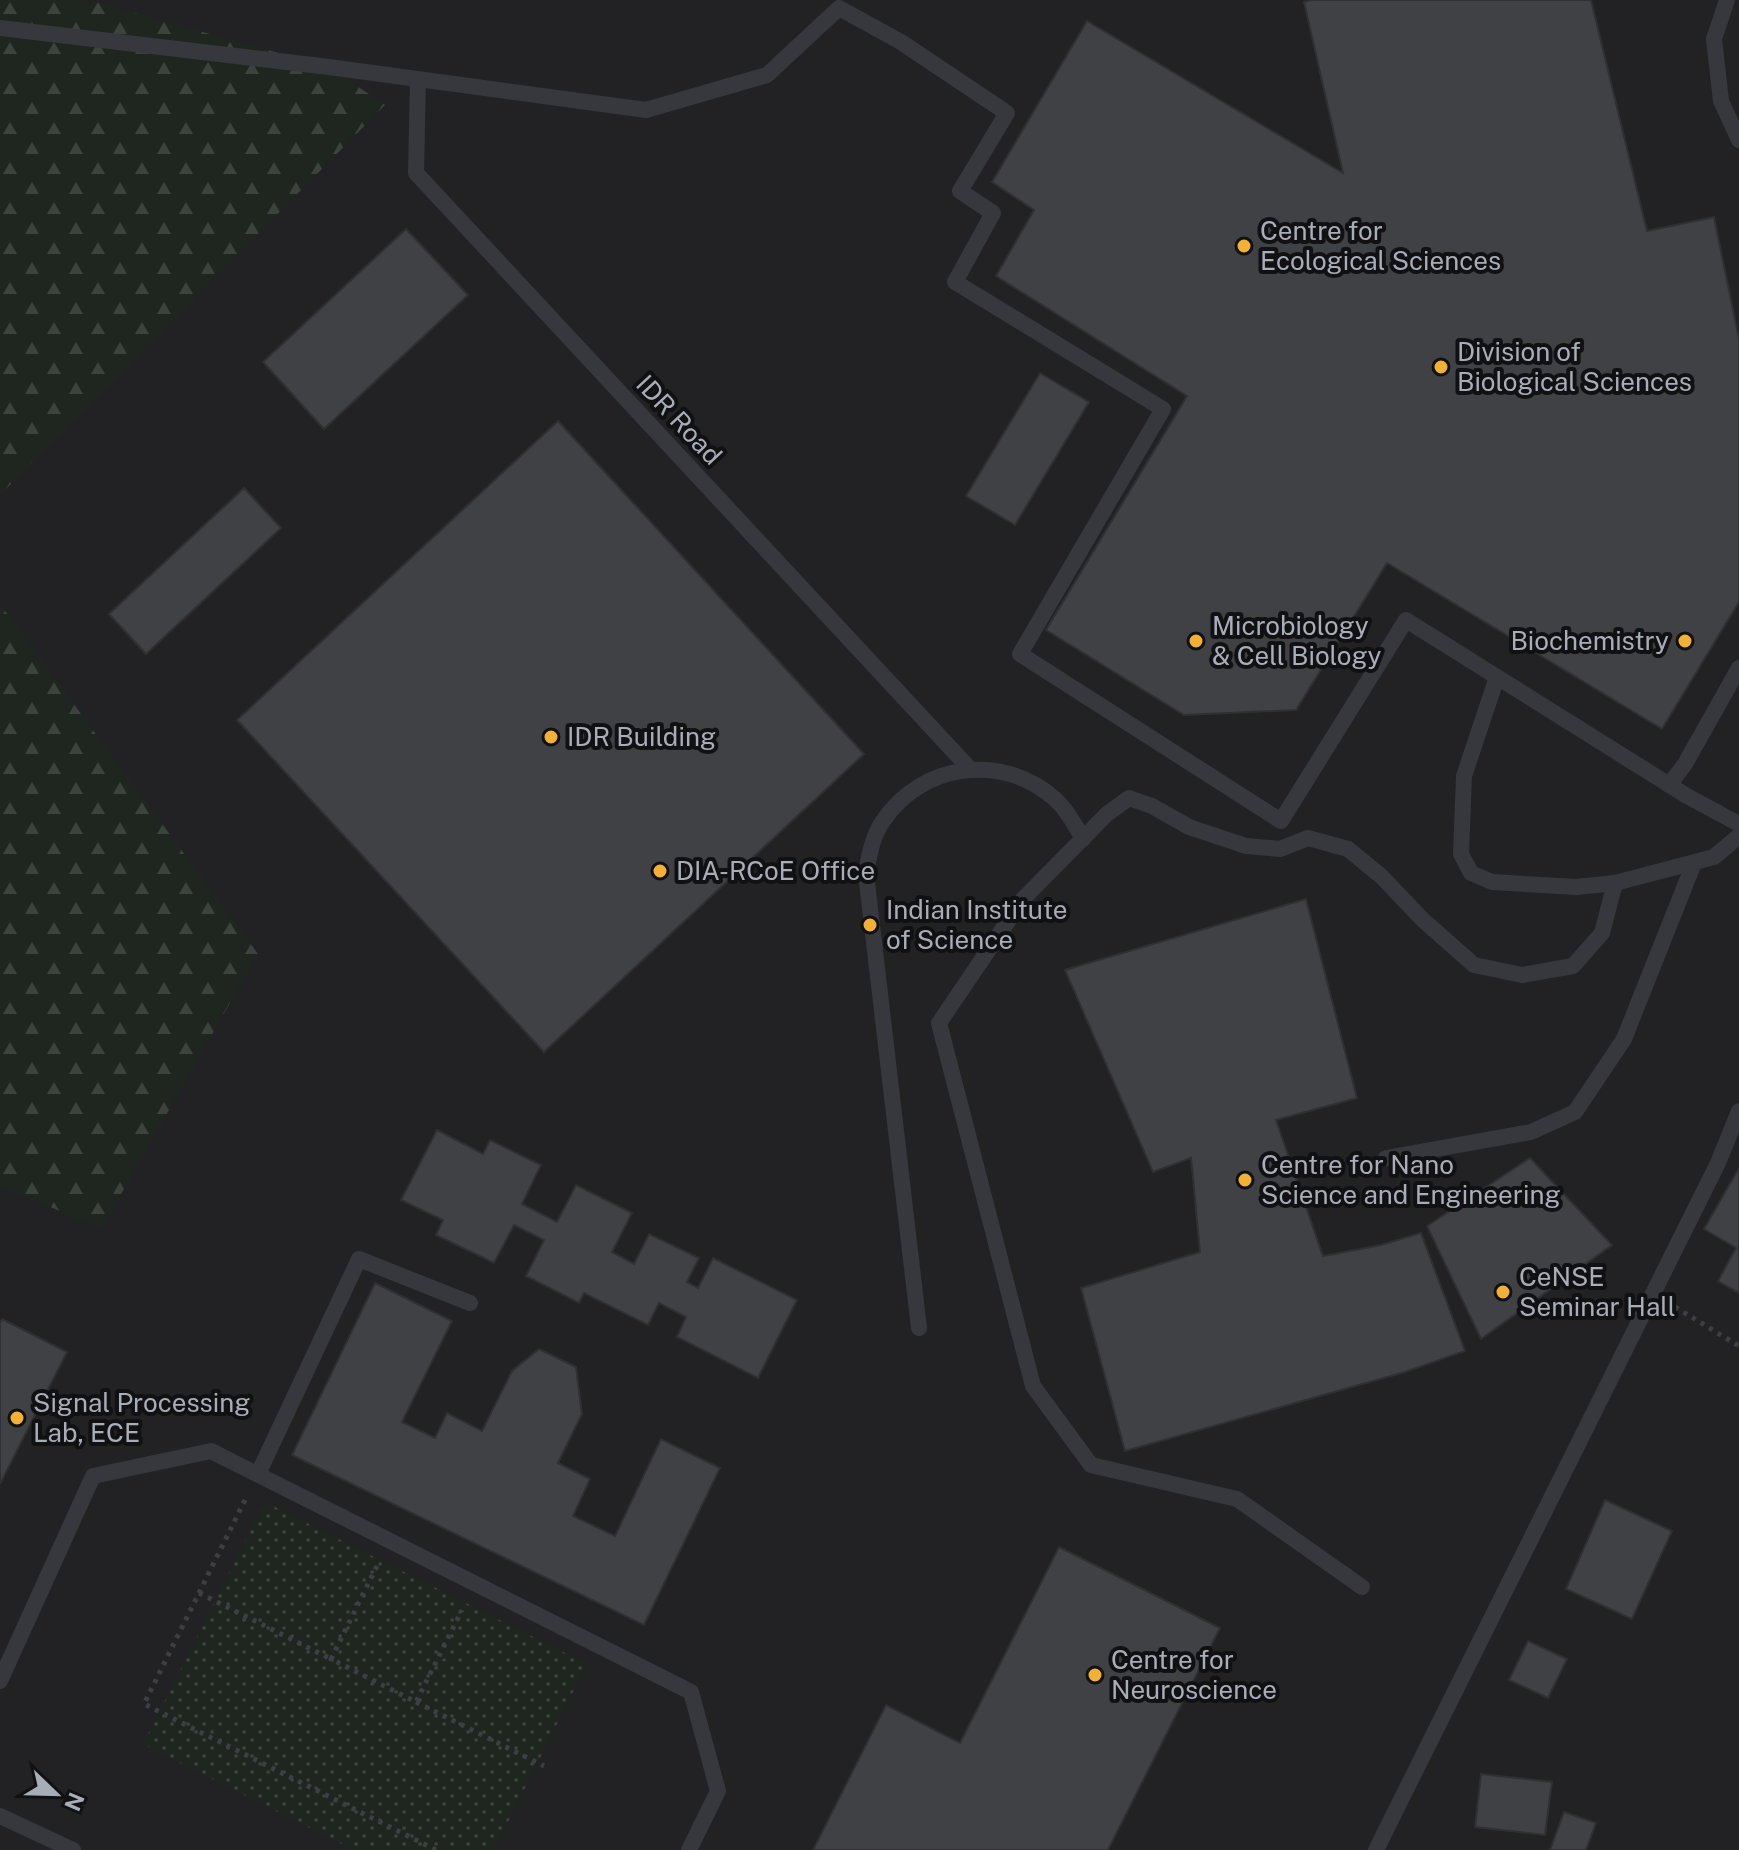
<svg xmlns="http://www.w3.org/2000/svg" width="1739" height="1850" font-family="'Public Sans',sans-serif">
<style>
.built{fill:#222225}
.forest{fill:url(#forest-firs)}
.garden{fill:url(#garden-dots)}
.building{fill:#404145;stroke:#303034;stroke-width:2}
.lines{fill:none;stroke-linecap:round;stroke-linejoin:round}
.path{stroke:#3d3f44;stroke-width:5;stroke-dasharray:4 6;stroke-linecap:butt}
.lane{stroke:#37383d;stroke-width:16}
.poi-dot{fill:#f2b134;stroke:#111113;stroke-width:3}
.labels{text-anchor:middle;stroke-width:8;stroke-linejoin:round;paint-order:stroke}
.poi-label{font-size:26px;fill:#a8adb8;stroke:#111113;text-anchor:start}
.street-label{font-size:26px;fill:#a8adb8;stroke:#111113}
</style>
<defs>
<pattern id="forest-firs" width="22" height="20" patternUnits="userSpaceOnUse" patternTransform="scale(2)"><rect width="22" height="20" fill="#1e261f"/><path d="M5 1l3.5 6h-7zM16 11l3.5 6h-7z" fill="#3c433d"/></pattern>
<pattern id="garden-dots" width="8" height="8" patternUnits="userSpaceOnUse" patternTransform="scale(2)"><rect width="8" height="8" fill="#1e261f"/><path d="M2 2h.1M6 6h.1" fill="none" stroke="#3c433d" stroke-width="1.8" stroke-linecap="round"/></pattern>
</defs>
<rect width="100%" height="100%" fill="#161618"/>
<rect class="built" x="0" y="0" width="1739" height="1850"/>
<g class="forest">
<path d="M0,0H87L329,67L385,105L0,495Z"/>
<path d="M0,604L258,954L101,1229L0,1185Z"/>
</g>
<path class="garden" d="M265,1502L587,1664L494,1850H354L143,1744Z"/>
<g class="building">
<path d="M1311,0H1591L1647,231L1714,217L1739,339V602L1662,729L1387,563L1296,710L1184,715L1046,630L1187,396L996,276L1034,210L992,182L1087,21L1343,173L1304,2Z"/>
<path d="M406,229L468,295L324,429L263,362Z"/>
<path d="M1040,373L1089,402L1015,525L966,496Z"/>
<path d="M558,421L864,754L544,1052L237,720Z"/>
<path d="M244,488L281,528L146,654L109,614Z"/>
<path d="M1306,899L1357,1098L1276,1120L1323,1256L1381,1245L1421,1233L1465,1351L1405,1372L1125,1451L1081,1288L1200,1252L1191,1158L1153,1172L1065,970Z"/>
<path d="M437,1130L483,1154L490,1140L541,1165L522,1204L557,1222L576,1185L632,1213L612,1252L634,1264L649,1234L699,1258L687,1282L698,1288L713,1258L797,1300L758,1378L677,1337L686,1317L659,1303L648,1325L584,1293L579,1303L526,1276L544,1240L514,1225L494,1263L436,1235L443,1220L401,1200Z"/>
<path d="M1530,1158L1612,1245L1481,1339L1427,1226Z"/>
<path d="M1739,1168V1293L1718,1281L1736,1248L1704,1229Z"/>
<path d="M375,1283L452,1321L402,1422L435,1438L447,1413L482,1431L512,1371L539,1349L576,1367L582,1414L558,1463L590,1479L573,1516L615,1536L661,1439L720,1468L644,1625L292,1455Z"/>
<path d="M2,1319L67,1352L0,1484V1323Z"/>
<path d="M1605,1500L1672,1531L1632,1619L1566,1589Z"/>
<path d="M1059,1547L1220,1628L1108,1850H813L886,1705L960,1743Z"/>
<path d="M1528,1641L1567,1659L1548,1698L1509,1680Z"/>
<path d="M1481,1774L1552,1782L1545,1835L1475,1827Z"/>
<path d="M1564,1812L1596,1823L1586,1850H1550Z"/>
</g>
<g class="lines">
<g class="path">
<path d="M1675,1307L1739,1346"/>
<path d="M245,1500L144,1704L436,1850"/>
<path d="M377,1566L331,1659L416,1702L462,1610"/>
<path d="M199,1593L331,1659"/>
<path d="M416,1702L544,1766"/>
</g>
<g class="lane">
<path d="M1727,0L1714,39L1721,101L1739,140"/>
<path d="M0,28L329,67L646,110L767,75L839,8L901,42L1007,113L960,191L993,213L955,282L1163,409L1020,654L1281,821L1406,620L1687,796L1739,824"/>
<path d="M418,79L416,173L970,769"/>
<path d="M1497,677L1464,776L1461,854L1471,873L1492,882L1576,887L1615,883L1714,857L1739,836"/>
<path d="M1669,785L1685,764L1739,668"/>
<path d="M1386,1158L1531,1132L1575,1112L1624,1039L1694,863"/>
<path d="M919,1328L866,874C869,856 872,837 883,821C922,763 1002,752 1055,799C1067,810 1075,825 1083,839"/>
<path d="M258,1474L359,1259L470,1303"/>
<path d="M1362,1587L1237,1499L1091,1465L1033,1386L939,1023L1023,899L1107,814L1129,798L1152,806L1189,827L1246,846L1280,849L1308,838L1348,849L1381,876L1423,920L1474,965L1522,975L1573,966L1602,933L1615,883"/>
<path d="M0,1681L93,1476L211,1451L691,1692L718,1791L689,1850"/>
<path d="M0,1816L73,1850"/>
<path d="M1376,1850L1718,1163L1739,1111"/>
</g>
</g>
<g class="poi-dot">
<circle cx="1244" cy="246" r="8"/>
<circle cx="1441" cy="367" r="8"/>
<circle cx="1196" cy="641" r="8"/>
<circle cx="1685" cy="641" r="8"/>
<circle cx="551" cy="737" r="8"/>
<circle cx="660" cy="871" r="8"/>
<circle cx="870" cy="925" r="8"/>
<circle cx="1245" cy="1180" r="8"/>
<circle cx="1503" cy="1292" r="8"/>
<circle cx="17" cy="1418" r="8"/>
<circle cx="1095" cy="1675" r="8"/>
</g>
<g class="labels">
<g class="poi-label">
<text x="1260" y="240">Centre for<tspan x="1260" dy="30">Ecological Sciences</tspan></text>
<text x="1457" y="361">Division of<tspan x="1457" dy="30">Biological Sciences</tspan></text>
<text x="1212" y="635">Microbiology<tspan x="1212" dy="30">&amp; Cell Biology</tspan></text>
<text x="1669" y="650" text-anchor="end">Biochemistry</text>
<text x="567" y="746">IDR Building</text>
<text x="676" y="880">DIA-RCoE Office</text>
<text x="886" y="919">Indian Institute<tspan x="886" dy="30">of Science</tspan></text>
<text x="1261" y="1174">Centre for Nano<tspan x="1261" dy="30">Science and Engineering</tspan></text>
<text x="1519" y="1286">CeNSE<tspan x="1519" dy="30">Seminar Hall</tspan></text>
<text x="33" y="1412">Signal Processing<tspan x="33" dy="30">Lab, ECE</tspan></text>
<text x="1111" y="1669">Centre for<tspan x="1111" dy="30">Neuroscience</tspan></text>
</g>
<g class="street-label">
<text transform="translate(679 420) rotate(47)" y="9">IDR Road</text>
</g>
</g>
<g transform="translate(56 1794) rotate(113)" stroke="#111113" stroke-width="6" paint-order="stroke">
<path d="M0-6L14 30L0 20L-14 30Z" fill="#a8adb8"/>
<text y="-12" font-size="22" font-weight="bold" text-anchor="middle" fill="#a8adb8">N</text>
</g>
</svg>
